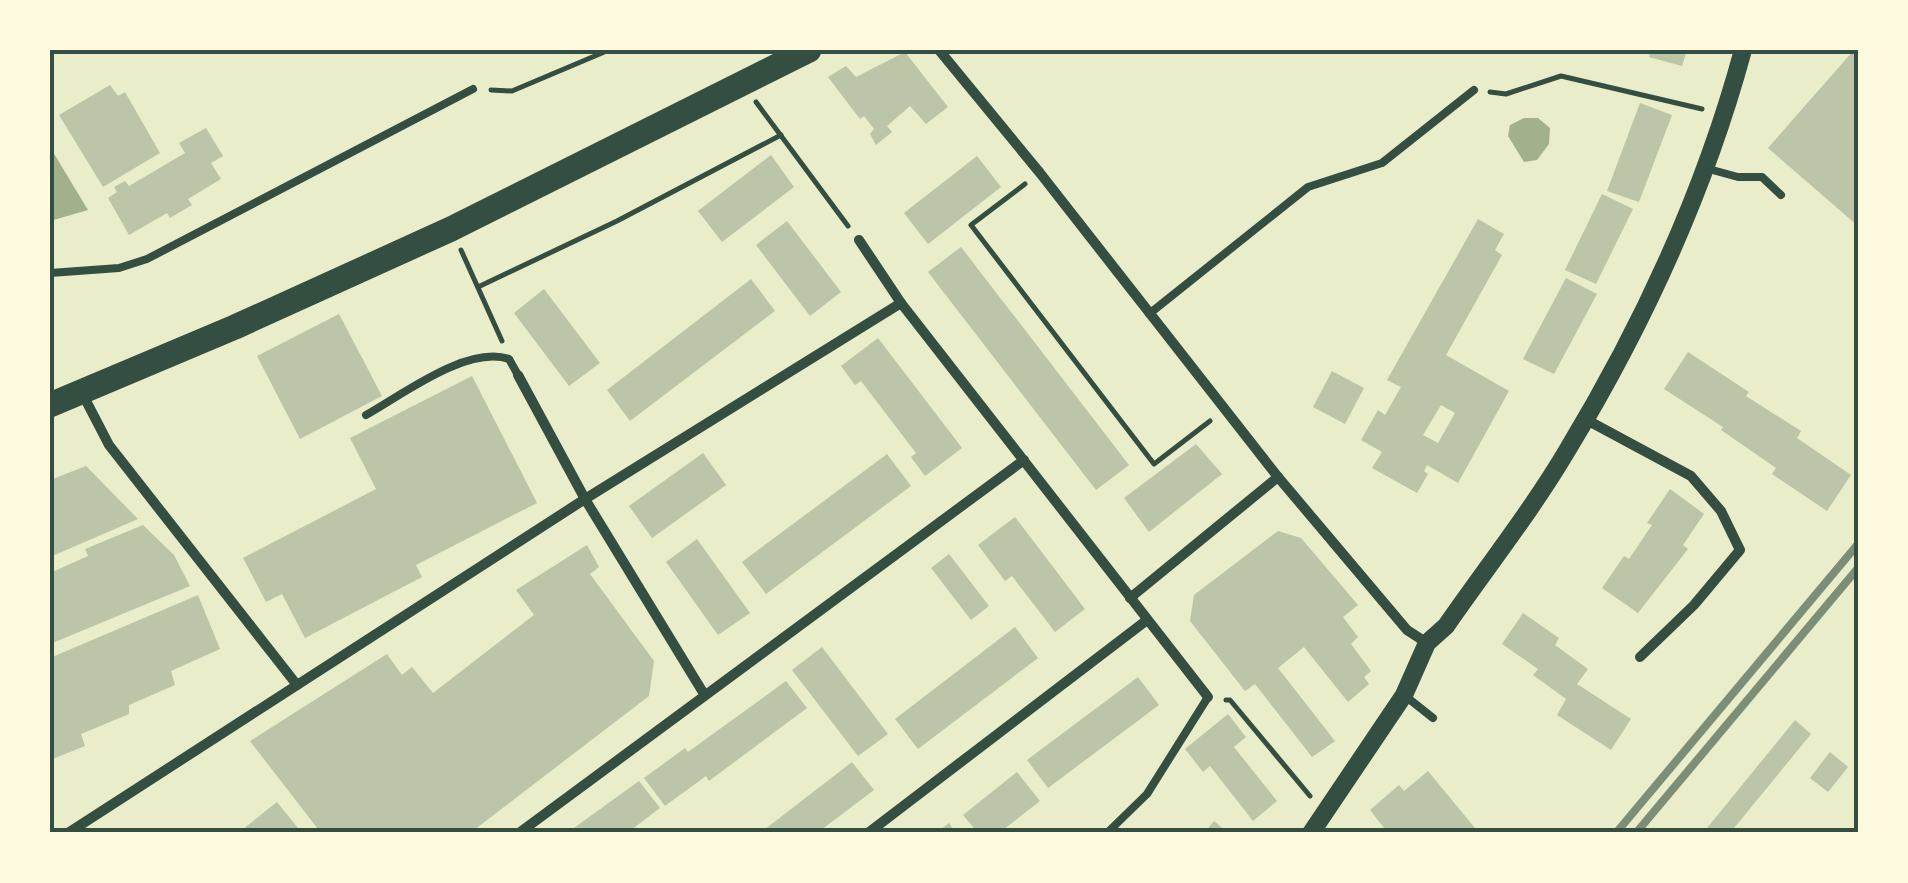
<svg xmlns="http://www.w3.org/2000/svg" width="1908" height="883" font-family="'Libre Baskerville',serif">
<style>
.water{fill:#a3b18a}
.building{fill:#bcc5a7;fill-rule:evenodd}
.lines{fill:none;stroke-linecap:round;stroke-linejoin:round}
.path{stroke:#344e41;stroke-width:5}
.service{stroke:#344e41;stroke-width:8}
.minor{stroke:#344e41;stroke-width:10}
.tertiary{stroke:#344e41;stroke-width:18}
.primary{stroke:#344e41;stroke-width:25}
.rail{stroke:#7c8e77;stroke-width:8}
.neatline{fill:none;stroke:#344e41;stroke-width:4}
</style>
<rect width="100%" height="100%" fill="#e9edc9"/>
<g class="water">
<path d="M1524,118H1538L1550,128L1549,144L1537,160L1524,162L1508,136L1510,125Z"/>
<path d="M50,147L88,210L50,221Z"/>
</g>
<g class="building">
<path d="M1651,50H1687L1682,66L1649,57Z"/>
<path d="M1854,50H1858V226L1768,148Z"/>
<path d="M905,52L948,107L926,124L910,106L887,126L892,132L876,145L870,134L874,129L864,116L860,119L828,77L846,66L856,77Z"/>
<path d="M110,85L118,96L125,92L160,153L103,187L59,115Z"/>
<path d="M1640,103L1672,115L1639,202L1607,191Z"/>
<path d="M206,128L223,156L211,163L221,179L188,199L192,205L170,218L167,213L129,235L108,198L117,192L114,187L125,181L129,186L185,153L179,143Z"/>
<path d="M771,155L794,187L722,242L698,211Z"/>
<path d="M977,156L1001,187L928,244L904,213Z"/>
<path d="M1602,194L1633,209L1596,284L1565,270Z"/>
<path d="M1478,219L1504,234L1495,250L1502,255L1446,355L1509,391L1458,483L1427,465L1424,471L1428,474L1417,493L1372,468L1382,452L1361,440L1378,410L1385,415L1401,387L1387,380ZM1441,405L1455,413L1438,443L1423,435Z"/>
<path d="M787,221L841,292L810,316L756,245Z"/>
<path d="M961,247L1129,465L1096,490L928,272Z"/>
<path d="M1566,278L1597,294L1554,374L1523,359Z"/>
<path d="M751,279L775,311L630,421L607,390Z"/>
<path d="M544,289L600,363L569,386L514,313Z"/>
<path d="M339,314L382,396L300,439L257,356Z"/>
<path d="M878,338L962,448L925,476L911,457L916,453L861,381L855,385L841,366Z"/>
<path d="M1688,352L1749,392L1746,396L1801,431L1797,438L1851,475L1827,511L1772,474L1776,468L1721,430L1723,427L1664,389Z"/>
<path d="M1332,371L1364,388L1345,424L1313,407Z"/>
<path d="M472,376L537,503L416,565L422,577L305,638L282,594L266,602L243,558L376,489L350,438Z"/>
<path d="M1196,444L1222,474L1149,532L1124,498Z"/>
<path d="M703,453L726,485L652,538L629,506Z"/>
<path d="M887,454L911,486L766,594L742,562Z"/>
<path d="M86,466L138,519L50,557V480Z"/>
<path d="M1670,489L1704,514L1683,545L1688,549L1638,613L1602,588L1624,556L1629,559L1652,525L1647,523Z"/>
<path d="M1015,517L1085,609L1055,632L1012,576L1005,581L978,545Z"/>
<path d="M143,525L174,555L190,586L50,644V573L88,556L85,549Z"/>
<path d="M1278,531L1301,538L1358,605L1343,617L1358,637L1351,644L1371,671L1364,677L1369,684L1348,702L1304,647L1278,668L1335,741L1312,757L1255,684L1245,691L1190,621L1194,595Z"/>
<path d="M697,539L750,613L718,635L666,562Z"/>
<path d="M587,545L599,567L590,574L654,661L649,696L470,833H321L250,741L387,654L402,675L412,667L433,693L534,615L516,590Z"/>
<path d="M949,554L989,606L971,620L931,568Z"/>
<path d="M198,595L220,649L171,671L175,685L129,705V714L81,734L85,746L50,760V658Z"/>
<path d="M1523,613L1559,638L1555,645L1588,669L1577,684L1631,719L1611,750L1557,715L1566,699L1533,675L1538,669L1502,644Z"/>
<path d="M1015,627L1038,658L918,749L895,719Z"/>
<path d="M822,647L888,734L858,756L792,670Z"/>
<path d="M1138,677L1159,705L1048,788L1027,760Z"/>
<path d="M786,681L807,708L709,781L706,776L665,806L644,778L685,748L688,752Z"/>
<path d="M1228,714L1246,737L1234,747L1277,801L1253,821L1210,766L1203,772L1185,749Z"/>
<path d="M1795,720L1811,734L1730,833H1703Z"/>
<path d="M1830,752L1848,767L1828,792L1810,778Z"/>
<path d="M852,762L874,790L817,833H760Z"/>
<path d="M1428,771L1479,833H1388L1370,810L1399,785L1404,791Z"/>
<path d="M1017,772L1040,801L999,833H978L963,815Z"/>
<path d="M639,781L660,808L627,833H567Z"/>
<path d="M277,802L302,833H238Z"/>
<path d="M1214,821L1228,833H1204Z"/>
<path d="M949,823L956,833H936Z"/>
</g>
<g class="lines">
<g class="path">
<path d="M491,90L512,91L609,50"/>
<path d="M1490,92L1506,94L1561,76L1702,109"/>
<path d="M756,102L848,226"/>
<path d="M1025,184L971,225L1154,464L1210,421"/>
<path d="M461,250L502,341"/>
<path d="M478,287L617,221L781,135"/>
<path d="M1226,700H1230L1310,796"/>
</g>
<g class="service">
<path d="M1705,168L1738,177H1762L1781,195"/>
<path d="M50,273L119,268L147,259L473,89"/>
<path d="M1149,314L1308,187L1382,163L1474,90"/>
<path d="M366,415C402,395 467,345 509,359L518,375"/>
<path d="M1404,695L1433,718"/>
<path d="M1107,833L1147,794L1208,697"/>
</g>
<g class="minor">
<path d="M939,50L1040,173L1278,477L1407,630L1427,643"/>
<path d="M859,240L901,303L1208,697"/>
<path d="M518,375L585,499L704,694"/>
<path d="M82,393L109,445L297,685"/>
<path d="M1585,419L1691,476L1721,511L1740,550L1694,605L1640,657"/>
<path d="M1130,598L1278,477"/>
<path d="M68,833L585,499L901,303"/>
<path d="M519,833L1024,460"/>
<path d="M868,833L1147,620"/>
</g>
<path class="tertiary" d="M1311,833L1404,695L1427,643L1446,626C1487,567 1532,510 1568,449C1643,325 1705,190 1743,50"/>
<path class="primary" d="M50,405L235,327L451,229L809,50"/>
<g class="rail">
<path d="M1616,833L1858,544"/>
<path d="M1636,833L1858,568"/>
</g>
</g>
<rect width="1908" height="883" fill="none" stroke="#fefae0" stroke-width="105"/>
<rect x="52" y="52" width="1804" height="778" class="neatline"/>
</svg>
